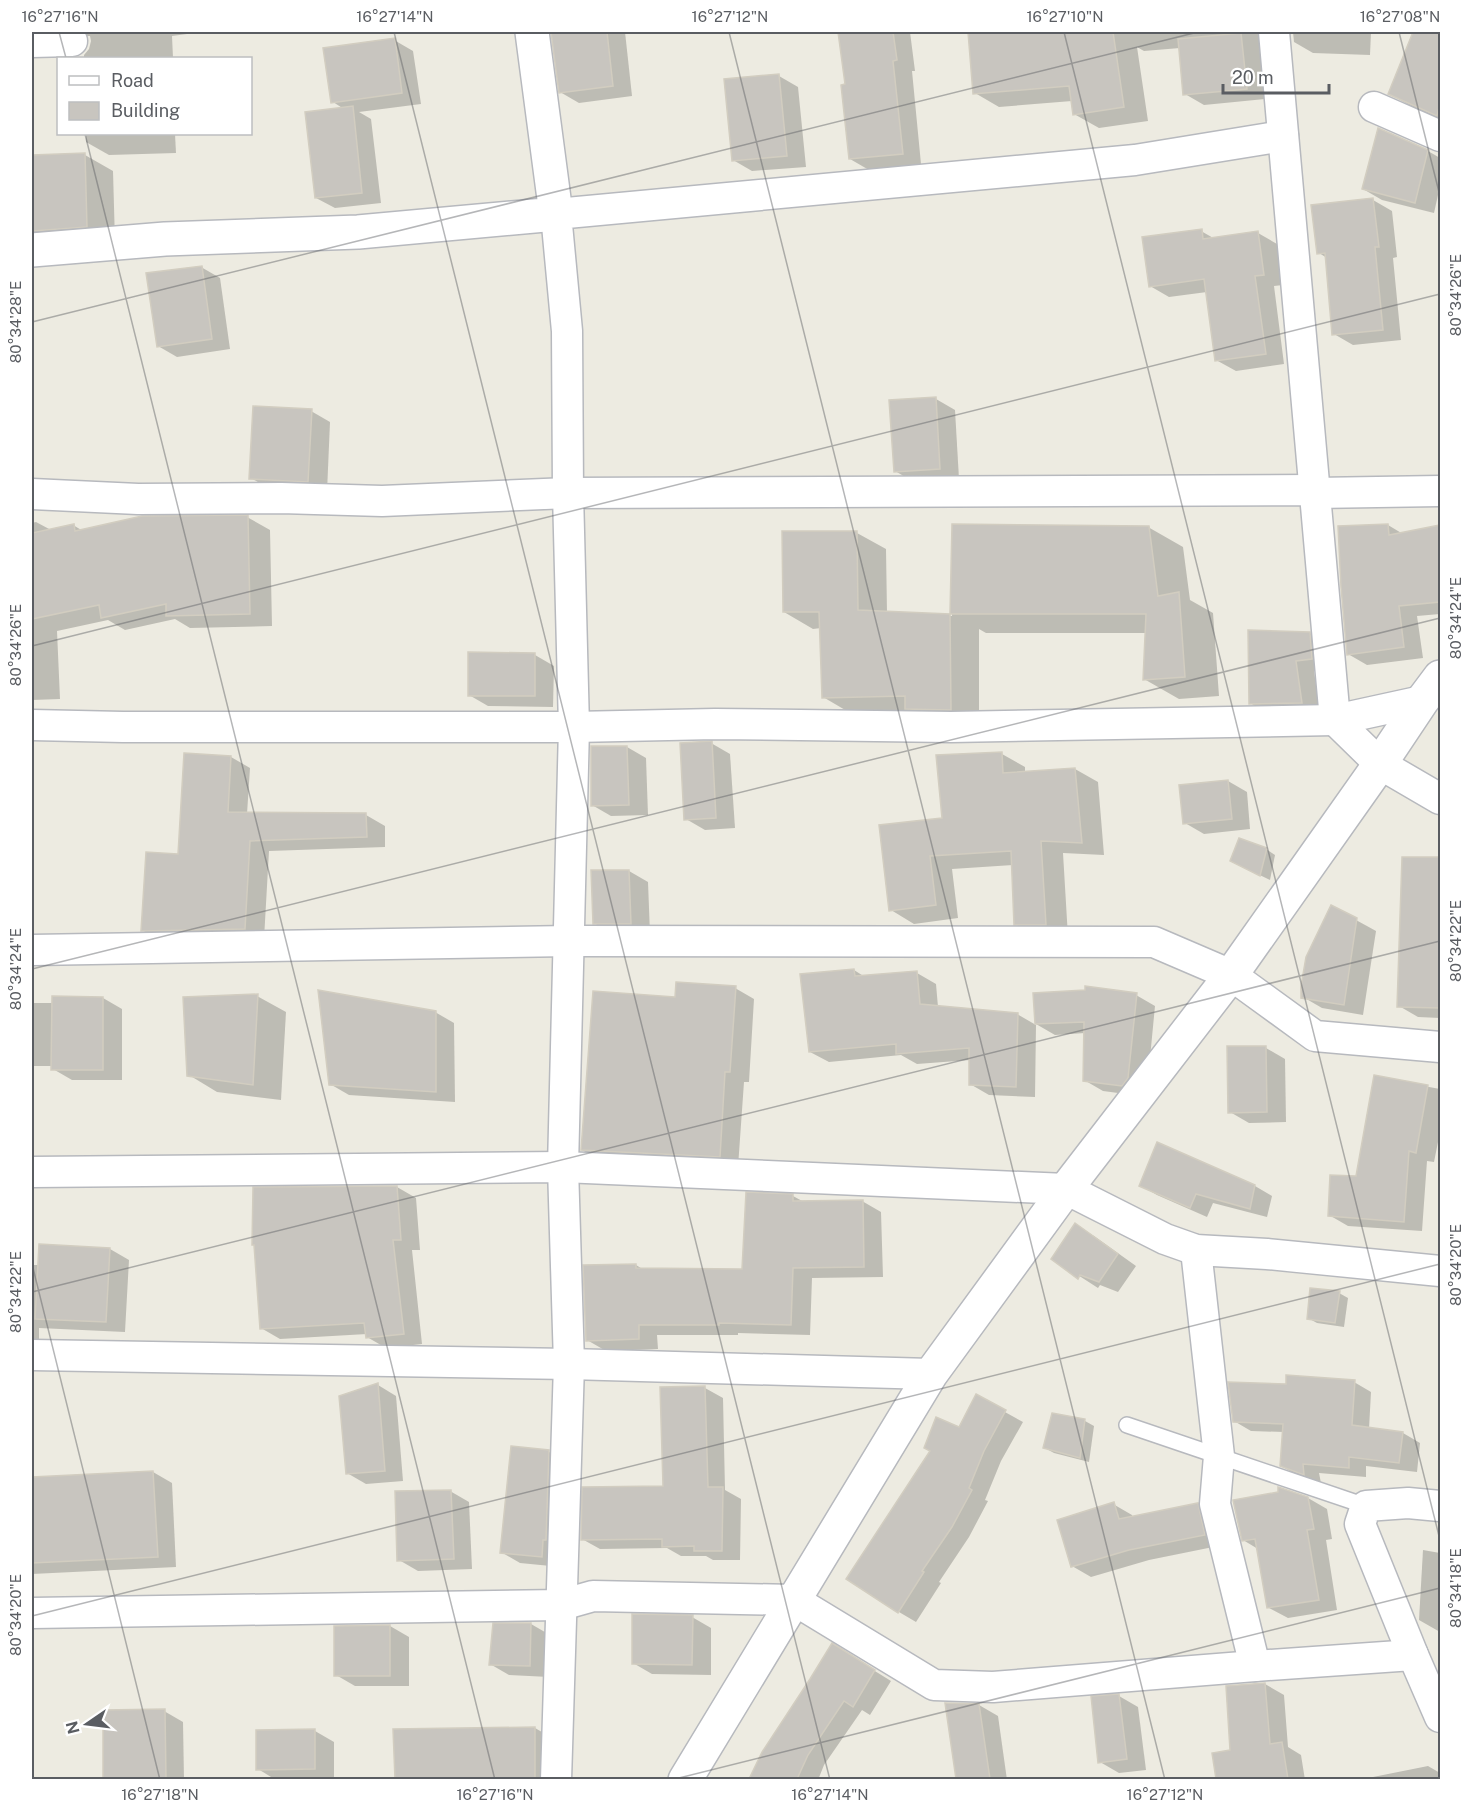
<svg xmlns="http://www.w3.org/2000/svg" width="1472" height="1811" font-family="'Public Sans',sans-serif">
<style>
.shadow{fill:#0003}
.building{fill:#c8c5bf;stroke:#d2cdc0;stroke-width:1.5}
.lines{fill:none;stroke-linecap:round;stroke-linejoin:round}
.service-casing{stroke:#b7b9be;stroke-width:18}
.minor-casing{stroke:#b7b9be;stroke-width:33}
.tertiary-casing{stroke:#b7b9be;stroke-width:36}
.service{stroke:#fff;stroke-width:15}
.minor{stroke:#fff;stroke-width:30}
.tertiary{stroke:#fff;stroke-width:33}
.ticks{fill:none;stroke:#5a5d62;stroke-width:1.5;stroke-opacity:0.45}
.neatline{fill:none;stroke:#5a5d62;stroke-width:2}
.ticks-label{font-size:15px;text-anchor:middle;fill:#5a5d62}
</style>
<rect width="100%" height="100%" fill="#edebe1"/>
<g class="shadow">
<path d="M32,32H202L172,36L173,58H84V55L89,49L91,41L90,36L56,37Z"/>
<path d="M552,32H625L632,96L579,103L560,92Z"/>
<path d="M840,32H910L915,71H912L921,164L869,170L850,159L847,86Z"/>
<path d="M970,32H1281L1276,52L1260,51L1265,99L1204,105L1185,94L1180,48L1144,51L1137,47L1148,121L1099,128L1074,114L1072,101L999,107L975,93Z"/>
<path d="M1293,32H1371L1370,55L1313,53L1294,42Z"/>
<path d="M1415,32H1427L1440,37V119L1409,105L1390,94Z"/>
<path d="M394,40L413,51L421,104L359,112L371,119L381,203L335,208L316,198L344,109L333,102Z"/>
<path d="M779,76L798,87L806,167L752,171L733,160Z"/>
<path d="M86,134H175L176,153L109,155L86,142Z"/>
<path d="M1428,151L1440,158V186L1434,213L1382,200L1363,189Z"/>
<path d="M85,155L113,171L115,242L32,254V156Z"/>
<path d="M1373,200L1392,211L1397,257L1393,258L1401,340L1353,345L1334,334L1327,258L1319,253Z"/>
<path d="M1201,231L1215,239L1258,233L1277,244L1283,285L1274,286L1284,364L1236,371L1216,360L1207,292L1169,297L1150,286Z"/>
<path d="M201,267L220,278L230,349L177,357L158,346Z"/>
<path d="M936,399L955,410L959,479L914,482L895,471Z"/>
<path d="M311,411L330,422L327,492L270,489L251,478Z"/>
<path d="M247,517L270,530L272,626L190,628L175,619L125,630L108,620L57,631L60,699L32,700V523L36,522L51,530L73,525L83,531Z"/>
<path d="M953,525L1148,527L1183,547L1190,600L1213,613L1219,696L1179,699L1144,679L1147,633H986L979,629V726L852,714L823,697L821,628L813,629L784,612L857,533L886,549L887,613L952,616Z"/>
<path d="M1388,525L1403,534L1440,526V614L1417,616L1423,658L1367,665L1348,654Z"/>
<path d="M1309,633L1329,644L1331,669L1314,671L1320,713L1269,714L1250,703Z"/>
<path d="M535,655L554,666L553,707L488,706L469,695Z"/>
<path d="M711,743L730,754L735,828L705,830L686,819Z"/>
<path d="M627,747L646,758L648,815L611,816L592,805Z"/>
<path d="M1002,754L1025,767V773L1075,769L1098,782L1104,855L1063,853L1068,937H1038L1015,924L1013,865L952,869L958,918L914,924L891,910L944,820Z"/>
<path d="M231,757L250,768L247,814L366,815L385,826V847L269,851L264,939L161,941L142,930L179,855Z"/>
<path d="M1228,781L1247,792L1250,829L1204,834L1185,823Z"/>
<path d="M1266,849L1275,855L1270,880L1241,866Z"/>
<path d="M1403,858H1440V1018L1418,1017L1399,1006Z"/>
<path d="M629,871L648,882L650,934H613L594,923Z"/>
<path d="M1356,920L1376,931L1363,1015L1322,1008L1303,997Z"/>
<path d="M854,970L865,977L917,973L936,984L938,1007L1017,1014L1036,1025L1035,1097L989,1095L970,1084V1060L917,1064L901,1055L829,1062L810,1052Z"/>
<path d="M735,988L754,999L749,1082H744L738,1167L601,1161L582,1150L677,999Z"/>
<path d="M1136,995L1155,1006L1147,1089L1141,1096L1103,1091L1084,1080L1085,1033L1055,1035L1036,1024Z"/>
<path d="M257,996L286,1012L281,1100L217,1092L189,1075Z"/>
<path d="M53,998H103L122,1009V1080H72L53,1069V1066H32V1003H53Z"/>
<path d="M435,1012L454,1023L455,1102L349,1095L330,1084Z"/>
<path d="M1266,1048L1285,1059L1286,1122L1249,1123L1230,1112Z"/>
<path d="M1375,1077L1440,1089V1132L1434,1162L1427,1161L1422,1231L1348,1226L1329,1215L1357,1178Z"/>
<path d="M1140,1185L1255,1186L1272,1196L1267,1217L1213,1203L1207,1217L1157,1195Z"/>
<path d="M397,1187L416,1198L420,1250H412L422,1344L386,1348L367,1337V1334L280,1339L261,1328Z"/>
<path d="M793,1196L804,1202L862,1201L881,1212L883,1277L812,1278L810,1335L738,1333V1335H657L658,1349L606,1351L587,1340L636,1265L644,1270H743Z"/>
<path d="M1075,1225L1094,1236L1136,1266L1118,1292L1100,1285L1098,1288L1053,1259Z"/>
<path d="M110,1249L129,1260L125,1332L39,1328V1346H32V1265H39Z"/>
<path d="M1339,1293L1348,1298L1344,1327L1317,1323L1308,1318Z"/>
<path d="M1354,1382L1371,1392L1369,1429L1403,1433L1420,1443L1417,1472L1366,1466V1477L1319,1473L1321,1483L1299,1476L1281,1466L1284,1432L1251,1431L1234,1421L1287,1385Z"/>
<path d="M378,1385L396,1396L403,1481L366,1484L347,1473Z"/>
<path d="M705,1388L723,1398L725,1490L741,1499L740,1560H713L706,1556H681L667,1548L600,1549L582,1539L665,1488Z"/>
<path d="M976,1396L1023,1422L1001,1461L985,1500L988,1501L969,1537L939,1582L941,1583L916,1622L899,1612L932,1451L960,1428Z"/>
<path d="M1085,1421L1094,1426L1089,1462L1054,1453L1045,1448Z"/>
<path d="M549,1452L568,1463L561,1567L520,1563L501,1552Z"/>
<path d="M153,1472L172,1483L176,1567L32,1574V1478Z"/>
<path d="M450,1491L469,1502L472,1569L418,1571L399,1560Z"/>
<path d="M1308,1498L1327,1509L1332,1539L1326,1540L1337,1610L1288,1618L1269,1608L1258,1549L1243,1540Z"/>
<path d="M1113,1504L1132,1515L1133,1518L1198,1505L1217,1516L1223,1545L1149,1560L1091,1577L1072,1566Z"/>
<path d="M1423,1550L1440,1553V1632L1419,1620Z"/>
<path d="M692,1617L711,1628V1675L652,1674L633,1663Z"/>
<path d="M531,1624L550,1635L549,1677L509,1675L490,1664Z"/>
<path d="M390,1626L409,1637V1686H355L336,1675Z"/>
<path d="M849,1655L891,1681L870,1715L862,1710L824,1765L818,1780H751L763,1752Z"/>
<path d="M1265,1684L1284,1695L1288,1747L1301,1755L1305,1780H1218L1214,1754L1232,1752Z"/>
<path d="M1119,1696L1138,1707L1146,1770L1119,1773L1100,1762Z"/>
<path d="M946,1704L979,1705L998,1716L1007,1780H958Z"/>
<path d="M104,1711H164L183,1722L184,1780H105Z"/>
<path d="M535,1728L554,1739L553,1780H397L395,1730Z"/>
<path d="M315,1731L334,1742V1779L276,1780L258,1769Z"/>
<path d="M1428,1766L1440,1773V1780H1368V1778Z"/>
</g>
<g class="building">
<path d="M551,32H607L613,86L559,93Z"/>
<path d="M838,32H893L897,60L893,61L903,154L849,159L841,85L845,84Z"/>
<path d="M968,32H1113L1124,107L1073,115L1069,86L973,94Z"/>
<path d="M1413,32H1440V103L1437,116L1388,94Z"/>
<path d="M1241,33L1247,89L1183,95L1178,39Z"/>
<path d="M395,38L402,93L331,103L323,48Z"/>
<path d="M779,74L787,156L732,161L724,79Z"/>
<path d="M353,106L362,193L315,198L305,112Z"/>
<path d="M1378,128L1428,150L1415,203L1362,189Z"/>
<path d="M85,153L87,227L32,231V155Z"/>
<path d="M1373,198L1379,247H1375L1383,330L1332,335L1325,253L1317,254L1311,205Z"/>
<path d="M1202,229L1203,239L1258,231L1264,275L1255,276L1266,354L1215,361L1204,279L1149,287L1142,237Z"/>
<path d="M202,266L212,339L157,347L146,273Z"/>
<path d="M936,397L940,469L894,472L889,400Z"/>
<path d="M253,406L312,409L308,482L249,479Z"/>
<path d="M248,515L250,614L166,616V604L101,618L99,605L32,619V533L74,524L75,531L142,516Z"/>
<path d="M952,524L1149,526L1158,596L1179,592L1185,677L1143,680L1146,614H950Z"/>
<path d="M1388,524L1389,535L1440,525V602L1399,606L1404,647L1347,655L1341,587L1338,526Z"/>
<path d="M782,531H857L858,610L950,614L951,710L905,709V696L822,698L819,612H783Z"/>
<path d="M1248,630L1310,632L1312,659L1296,661L1302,703L1249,704Z"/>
<path d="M468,652L535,653V696H468Z"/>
<path d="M712,741L716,818L684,820L680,743Z"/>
<path d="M591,746H627L629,805L591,806Z"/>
<path d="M1002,752L1003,773L1075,768L1082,843L1041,841L1046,925H1014L1011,851L930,856L936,905L889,911L879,825L942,818L936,755Z"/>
<path d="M184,753L231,756L228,812L366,813L367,837L250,841L245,929L141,931L146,852L178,854Z"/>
<path d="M1228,780L1232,819L1183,824L1179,785Z"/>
<path d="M1239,838L1267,848L1260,876L1230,861Z"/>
<path d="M1402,857H1440V1008L1397,1007Z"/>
<path d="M591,870H629L631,924H593Z"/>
<path d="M1331,905L1357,918L1344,1005L1301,998V986L1306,957Z"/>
<path d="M854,969L855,976L917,971L920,1004L1018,1013L1016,1087L969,1085V1048L896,1054V1044L809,1052L800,974Z"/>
<path d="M676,982L736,986L730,1072H725L720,1157L581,1150L593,991L675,997Z"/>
<path d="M1085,986L1137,993L1128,1078L1122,1086L1083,1081L1084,1022L1035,1024L1033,993L1085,990Z"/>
<path d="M318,990L436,1011V1092L329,1085Z"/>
<path d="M258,994L253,1085L187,1076L183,997Z"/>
<path d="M52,996L103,997V1070H51Z"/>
<path d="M1227,1046H1266L1267,1112L1228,1113Z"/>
<path d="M1374,1075L1428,1085L1416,1153L1409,1151L1404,1222L1328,1216L1330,1175L1356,1176Z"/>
<path d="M1157,1142L1255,1185L1250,1209L1196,1194L1190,1208L1139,1186Z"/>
<path d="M397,1186L401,1240H393L404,1334L366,1338L364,1323L260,1329L254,1245H252L253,1187Z"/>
<path d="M746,1192L793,1194V1201L863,1200L864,1267L793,1268L791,1325L719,1323V1325H639V1339L586,1341L583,1265L636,1264V1268L742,1269Z"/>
<path d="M1075,1223L1118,1254L1099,1282L1080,1275L1078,1279L1051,1259Z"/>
<path d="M39,1244L110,1248L106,1322L35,1319Z"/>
<path d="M1310,1288L1340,1291L1335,1323L1307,1319Z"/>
<path d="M1286,1375L1355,1380L1352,1425L1403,1432L1399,1463L1349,1457V1468L1303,1464L1304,1475L1280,1466L1283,1424L1233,1422L1228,1382L1286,1384Z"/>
<path d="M378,1383L385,1471L346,1474L339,1396Z"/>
<path d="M705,1386L708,1487H723L722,1551H694V1546L662,1547V1539L581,1540L582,1487L663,1486L660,1387Z"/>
<path d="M976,1394L1006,1410L984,1451L969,1488L972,1490L952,1527L922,1571L924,1572L898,1613L846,1579L930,1451L924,1448L936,1417L959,1427Z"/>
<path d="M1052,1413L1085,1419L1080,1458L1043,1448Z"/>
<path d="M511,1446L549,1450L546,1540H543L542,1557L500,1553Z"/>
<path d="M153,1471L158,1557L32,1563V1477Z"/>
<path d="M1278,1487L1308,1497L1314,1529L1307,1530L1319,1600L1267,1608L1255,1539L1242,1541L1233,1500L1278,1492Z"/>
<path d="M451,1490L454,1559L397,1561L395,1491Z"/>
<path d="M1114,1502L1119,1519L1198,1503L1205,1535L1129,1550L1071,1567L1057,1520Z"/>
<path d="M632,1614L693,1615L692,1665L632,1664Z"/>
<path d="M493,1623H531L530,1666L489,1665Z"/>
<path d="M390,1625V1676H334V1626Z"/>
<path d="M832,1643L875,1670L853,1707L844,1701L808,1755L797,1779H749L762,1752L810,1679Z"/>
<path d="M1265,1683L1270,1744L1282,1742L1288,1779H1216L1212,1753L1230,1750L1226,1686Z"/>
<path d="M1119,1694L1127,1759L1098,1763L1091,1696Z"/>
<path d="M945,1703L979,1704L990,1779H956Z"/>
<path d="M165,1709L166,1779H103V1710Z"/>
<path d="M535,1727V1779H395L393,1729Z"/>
<path d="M315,1729V1769L256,1770V1730Z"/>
</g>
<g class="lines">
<g class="service-casing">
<path id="service" d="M1127,1425L1366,1506"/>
</g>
<g class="minor-casing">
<g id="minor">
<path d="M1274,32L1335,720L1380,764L1440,799"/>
<path d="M32,42L72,41"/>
<path d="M1374,107L1440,136"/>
<path d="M1283,136L1135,160L556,214L567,331L568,493L574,727L715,724L951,727L1335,720L1422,701"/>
<path d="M32,494L138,499L281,498L382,501L568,493L1313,490L1315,493L1440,491"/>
<path d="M32,725L123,727H574L563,1167L569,1364L556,1780"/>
<path d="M32,950L570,941L1154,942L1231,975L1315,1036L1440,1047"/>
<path d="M32,1172L563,1167L1066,1189L1165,1239L1196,1250L1267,1254L1440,1271"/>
<path d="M1196,1250L1219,1456L1215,1504L1255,1666"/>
<path d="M32,1355L569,1364L931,1374"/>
<path d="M1440,1506L1408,1503L1366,1506L1360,1524L1413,1655L1440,1717"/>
<path d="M32,1613L561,1605L593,1596L794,1600L934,1685L993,1687L1255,1666L1413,1655"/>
</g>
</g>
<g class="tertiary-casing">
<g id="tertiary">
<path d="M32,250L165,239L358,232L556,214L532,32"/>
<path d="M685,1780L931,1374L1066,1189L1231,975L1380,764L1422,701L1440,677"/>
</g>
</g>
<use href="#service" class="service"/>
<use href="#minor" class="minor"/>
<use href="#tertiary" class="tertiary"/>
</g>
<path class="ticks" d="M59,32L66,58M394,32L830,1780M729,32L1165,1780M1064,32L1440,1540M1399,32L1440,196M85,134L495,1780M32,322L1198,32M32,646L1440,294M32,969L1440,618M32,1264L160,1780M32,1292L1440,941M32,1616L1440,1264M671,1780L1440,1588"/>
<rect width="1472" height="1811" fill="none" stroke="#ffffff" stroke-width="66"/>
<rect x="57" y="57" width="195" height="78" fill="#ffffff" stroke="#bdbec0" stroke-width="1.5"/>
<rect x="69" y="76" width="30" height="9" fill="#ffffff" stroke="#bdbec0" stroke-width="1.5"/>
<text x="111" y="87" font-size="18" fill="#5a5d62">Road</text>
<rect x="69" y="102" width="30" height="18" fill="#c8c5bf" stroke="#bdbec0" stroke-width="1.5"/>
<text x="111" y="117" font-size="18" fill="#5a5d62">Building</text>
<g transform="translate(87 1724) rotate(256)" stroke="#ffffff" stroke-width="4.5" paint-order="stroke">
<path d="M0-4.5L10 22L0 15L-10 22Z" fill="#5a5d62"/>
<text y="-9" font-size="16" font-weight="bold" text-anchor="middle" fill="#5a5d62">N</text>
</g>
<path d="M1223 84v9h106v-9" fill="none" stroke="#5a5d62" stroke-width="3"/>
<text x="1232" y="84" font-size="18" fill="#5a5d62" stroke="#ffffff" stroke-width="4.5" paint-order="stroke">20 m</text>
<rect x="33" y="33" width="1406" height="1745" class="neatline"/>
<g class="ticks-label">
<text x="60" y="22">16°27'16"N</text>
<text x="395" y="22">16°27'14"N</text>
<text x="730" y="22">16°27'12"N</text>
<text x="1065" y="22">16°27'10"N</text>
<text x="1400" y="22">16°27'08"N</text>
<text transform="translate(1456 295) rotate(-90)" y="5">80°34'26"E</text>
<text transform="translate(16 322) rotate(-90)" y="5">80°34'28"E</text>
<text transform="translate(1456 618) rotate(-90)" y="5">80°34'24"E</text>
<text transform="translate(16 645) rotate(-90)" y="5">80°34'26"E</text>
<text transform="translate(1456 941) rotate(-90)" y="5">80°34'22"E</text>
<text transform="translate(16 969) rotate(-90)" y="5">80°34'24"E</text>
<text transform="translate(1456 1265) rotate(-90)" y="5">80°34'20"E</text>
<text transform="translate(16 1292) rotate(-90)" y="5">80°34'22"E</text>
<text transform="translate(1456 1588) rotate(-90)" y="5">80°34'18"E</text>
<text transform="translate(16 1615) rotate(-90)" y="5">80°34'20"E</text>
<text x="160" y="1800">16°27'18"N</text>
<text x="495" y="1800">16°27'16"N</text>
<text x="830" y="1800">16°27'14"N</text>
<text x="1165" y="1800">16°27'12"N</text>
</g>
</svg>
